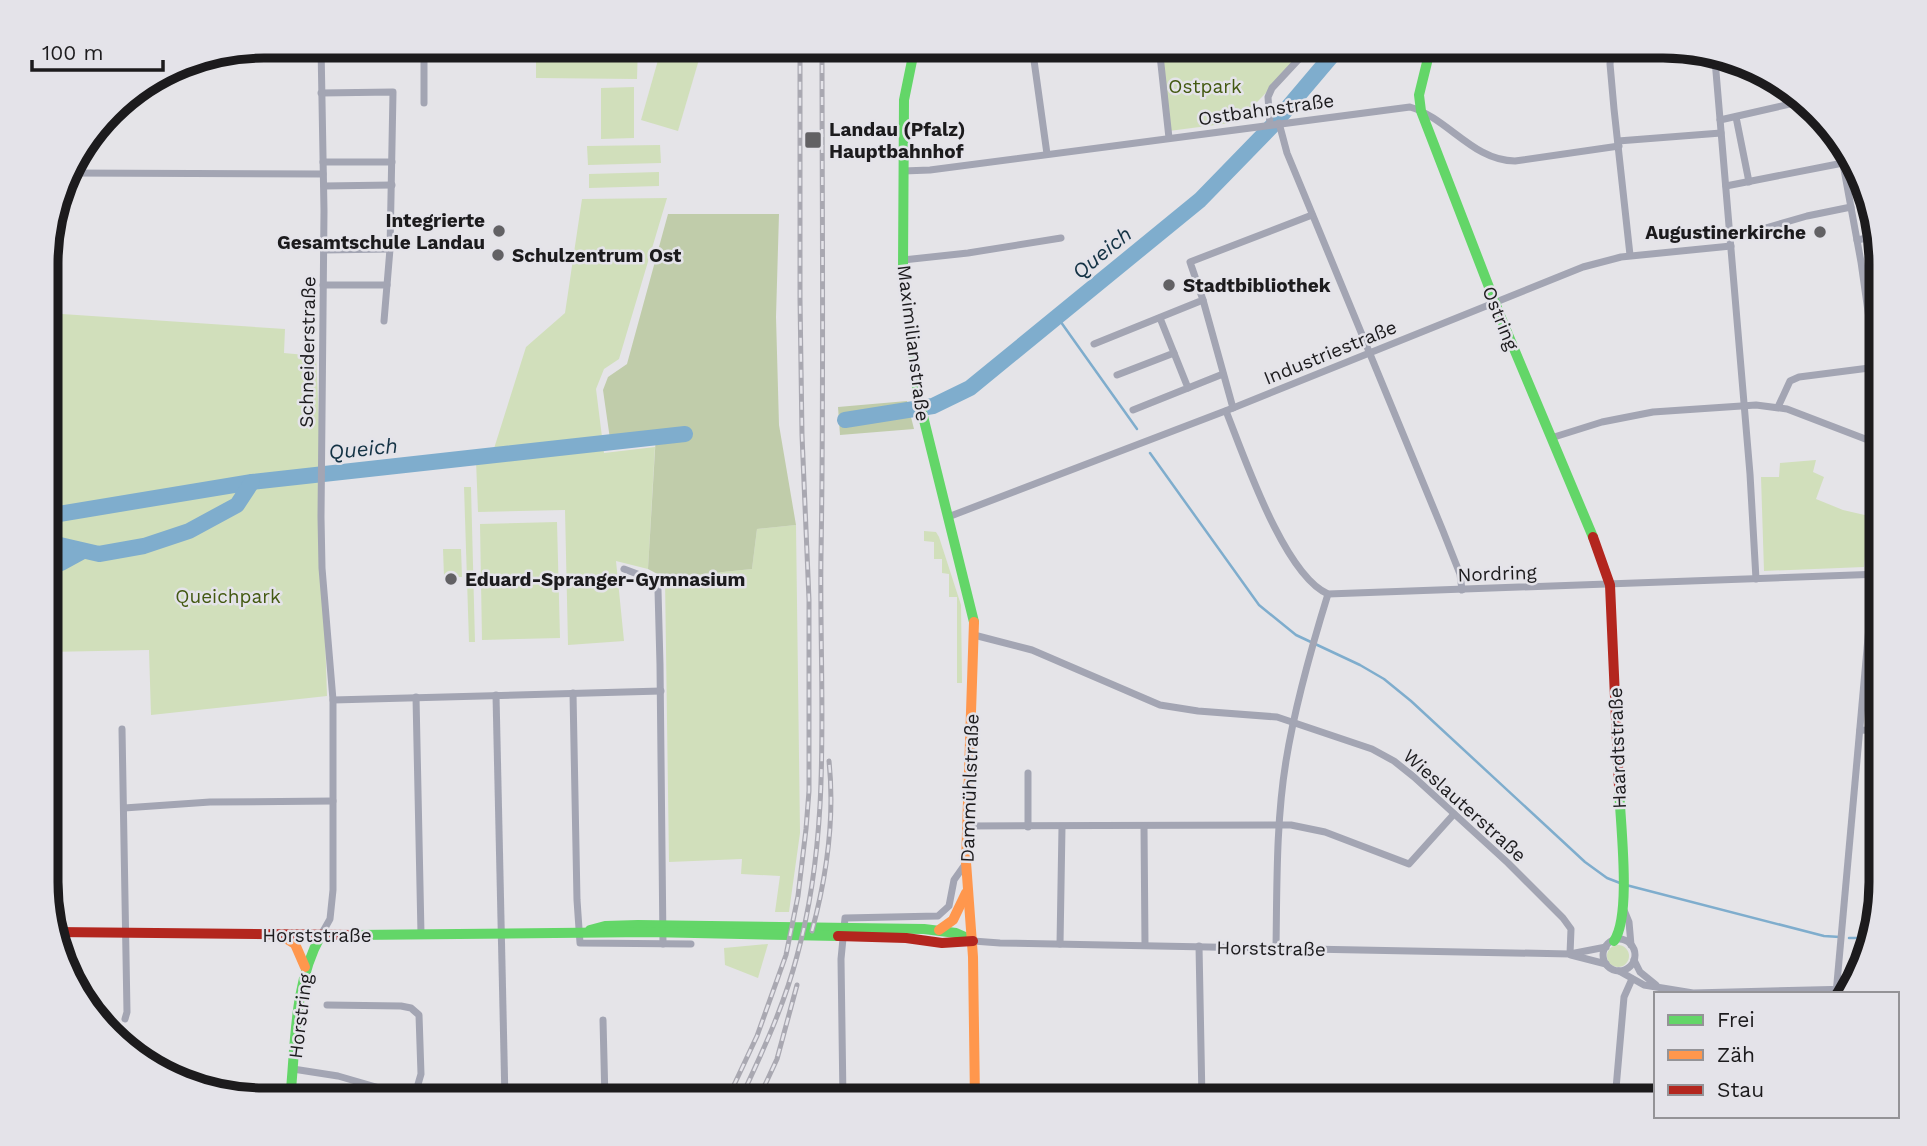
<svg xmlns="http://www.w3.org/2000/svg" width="1927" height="1146" font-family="'Work Sans',sans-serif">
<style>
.green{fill:#d1dfbb}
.forest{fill:#c0ccaa}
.water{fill:#7fadcd}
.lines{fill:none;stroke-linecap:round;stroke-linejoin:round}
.stream{stroke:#7fadcd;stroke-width:2.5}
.river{stroke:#7fadcd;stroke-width:16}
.street{stroke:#a3a5b3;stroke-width:7}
.fast{stroke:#63d668;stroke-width:10}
.slow{stroke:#ff974d;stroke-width:10}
.jam{stroke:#b3261e;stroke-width:10}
.rail-casing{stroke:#a9a8b1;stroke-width:5}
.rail{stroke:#e4e3e9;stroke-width:2.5;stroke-dasharray:8;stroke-linecap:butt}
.poi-dot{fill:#626164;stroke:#e4e3e9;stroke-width:2.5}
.labels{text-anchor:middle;stroke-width:5;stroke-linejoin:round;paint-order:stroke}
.park-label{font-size:19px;fill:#435911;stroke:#e4e3e9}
.street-label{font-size:19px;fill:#1c1b1d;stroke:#e4e3e9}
.poi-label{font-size:19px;font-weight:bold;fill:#1c1b1d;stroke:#e4e3e9;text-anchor:start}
.water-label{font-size:21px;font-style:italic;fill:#133244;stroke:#e4e3e9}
.rim{fill:none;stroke:#1c1b1d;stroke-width:9}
</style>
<rect width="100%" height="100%" fill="#e5e4e8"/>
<g class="green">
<path d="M536,46H638L637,79L536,78Z"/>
<path d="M662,46H703L678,131L641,120Z"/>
<path d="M1160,46H1311L1238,122L1169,131Z"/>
<path d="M634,87V138L601,139V88Z"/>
<path d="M660,145L661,163L588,165L587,146Z"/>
<path d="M659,172V186L589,188V174Z"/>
<path d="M667,198L619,359L604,369L596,389L604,453L655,447L648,569L616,561L624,641L568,645L565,510L478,512L476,460L491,458L526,347L565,313L582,199Z"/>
<path d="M47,313L285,329L284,353L316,356C322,470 323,583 327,696L151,715L149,650L47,652Z"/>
<path d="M1816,460L1813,472L1824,477L1816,499L1843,510L1869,516L1864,567L1764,571L1761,477H1779L1780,463Z"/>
<path d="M464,487H471L475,642H469Z"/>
<path d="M557,522L560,638L482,640L480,524Z"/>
<path d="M796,525L800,833L789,912H775L780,876L741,874L742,859L669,862L665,578L752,569L757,529Z"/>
<path d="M924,531L936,532L939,537L961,605L962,683H957V597H949V574L942,573V559H934V542L924,541Z"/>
<path d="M443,549H461L462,577H444Z"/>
<path d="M768,944L758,978L725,965L724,948Z"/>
<circle cx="1618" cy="956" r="11"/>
</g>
<g class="forest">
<path d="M668,214H779L776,317L779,425L796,525L757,529L752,569L665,578L648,569L656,434L610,439L603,390L608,377L627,364Z"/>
<path d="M907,401L914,429L840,435L838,407Z"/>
</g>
<path class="water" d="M1209,46H1265C1247,63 1227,65 1209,46Z"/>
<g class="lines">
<g class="stream">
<path d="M1058,318L1137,429"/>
<path d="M1150,453L1259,605L1296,635L1360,665L1384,679L1411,701L1585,862L1607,878L1620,883"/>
<path d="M1626,885L1824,936L1840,937"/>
<path d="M1849,938H1868"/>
</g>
<g class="river">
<path d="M845,420L933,406L970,388L1200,200L1273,125L1340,46"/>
<path d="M47,516L252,482L685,434"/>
<path d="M47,542L99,554L144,546L189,531L237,505L252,482"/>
<path d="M47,565L61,563L83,551"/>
</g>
<g class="street">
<path d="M1032,46L1047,154"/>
<path d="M1159,46L1169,138"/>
<path d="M1612,46L1610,64L1614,109L1630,255"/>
<path d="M1715,60L1750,474L1756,579"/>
<path d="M321,93L393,92L390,249L384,321"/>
<path d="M424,103V46"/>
<path d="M1736,117L1749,182"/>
<path d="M1720,120L1799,102"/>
<path d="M1279,123L1287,153L1304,194L1443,531L1460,574L1462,590"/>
<path d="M1270,125L1268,97L1272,88L1311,46"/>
<path d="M1618,141L1721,133"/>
<path d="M1839,142L1861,262L1881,403"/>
<path d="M323,162H392"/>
<path d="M903,171L930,170L1410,107C1448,118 1473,161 1515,161L1619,146"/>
<path d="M66,173L323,174"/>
<path d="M324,186L392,185"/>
<path d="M1726,186L1843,163"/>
<path d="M1731,238L1807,216L1851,207"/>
<path d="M1857,240L1877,236"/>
<path d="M324,250L390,249"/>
<path d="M903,260L968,253L1061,238"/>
<path d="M323,285H387"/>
<path d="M1203,300L1233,408"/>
<path d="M1094,344L1203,300L1190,262L1312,215"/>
<path d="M1117,375L1174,353L1160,318"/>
<path d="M1188,388L1223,374"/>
<path d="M1778,407L1790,381L1799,377L1877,367"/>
<path d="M1133,410L1188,388L1174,353"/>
<path d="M1226,411C1244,456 1284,575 1328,594L1881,574"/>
<path d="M1551,438L1602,422L1653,412L1756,405L1787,409L1881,445"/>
<path d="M948,517L1233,408L1583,267L1621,257L1731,246"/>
<path d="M624,569L648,578L658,590L660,665L663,944"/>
<path d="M974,635L1032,650L1160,705L1198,711L1277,717L1372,749L1394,761L1414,777L1508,863L1563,918L1571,929L1570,954"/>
<path d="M573,693L577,900L580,943L691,944"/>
<path d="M496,695L505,1100"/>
<path d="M416,697L421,934"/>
<path d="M333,700L661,691"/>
<path d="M122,729L127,1012L125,1019"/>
<path d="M1860,730L1881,731"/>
<path d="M1028,773V827"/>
<path d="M124,808L210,802L333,801"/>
<path d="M967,826L1291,825L1325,832L1409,864L1454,814"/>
<path d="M1144,826L1145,945"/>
<path d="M1624,910L1629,922L1631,945"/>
<path d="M321,935L330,919L333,890V700L322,568L321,517L324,211L321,46"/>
<circle cx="1619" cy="955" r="16"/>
<path d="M973,941L1000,943L1570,954L1606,947"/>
<path d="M1060,944L1062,827"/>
<path d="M1199,946L1202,1100"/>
<path d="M1276,948C1277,886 1276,822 1286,761C1295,705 1311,649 1328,594"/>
<path d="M1571,955L1606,964"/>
<path d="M1634,960L1640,972L1656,985"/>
<path d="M1619,971L1644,985L1693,993L1853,989"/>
<path d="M1836,994L1881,493"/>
<path d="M327,1005L401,1006L411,1008L419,1015L421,1074L414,1098"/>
<path d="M603,1020L605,1100"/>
<path d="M293,1069L338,1076L421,1100"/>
<path d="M843,1100L841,959L845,918L938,916L949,906L954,880L966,863"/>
<path d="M1615,1100L1624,997L1632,979"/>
<path d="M1632,1100H1650"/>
</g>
<g class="fast">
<path d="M915,46L904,100L903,268L918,396L974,622"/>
<path d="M1431,46L1419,95L1421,111L1499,313L1593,537"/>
<path d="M590,930L605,926L638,925L924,929L956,933L972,940"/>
<path d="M355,935L649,932L838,936"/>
<path d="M1614,941C1632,915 1620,822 1619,787"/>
<path d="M290,1100C296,1044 293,985 321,935"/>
</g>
<g class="slow">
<path d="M974,622L966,862L973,957L975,1100"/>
<path d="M939,930L953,920L966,893"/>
<path d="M282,936L295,944L305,967"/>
</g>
<g class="jam">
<path d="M1593,537L1610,585L1619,787"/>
<path d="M55,932L355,935"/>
<path d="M838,936L906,938L942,943L973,941"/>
</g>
<g class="rail-casing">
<g id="rail">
<path d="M812,931C827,875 835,818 829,761"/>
<path d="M727,1100L757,1036L786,955L798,896L806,829L809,791V600L802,435L800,299V46"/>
<path d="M740,1100C762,1053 784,1006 797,956C833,826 819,688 821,555C824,385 822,215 822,46"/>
<path d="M758,1100L777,1059L797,985"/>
</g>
</g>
<use href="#rail" class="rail"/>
</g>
<g class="poi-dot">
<rect x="804" y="131" width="18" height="18" rx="3.5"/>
<circle cx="499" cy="231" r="7"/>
<circle cx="1820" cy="232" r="7"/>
<circle cx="498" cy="255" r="7"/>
<circle cx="1169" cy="285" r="7"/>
<circle cx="451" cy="579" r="7"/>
</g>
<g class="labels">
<g class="park-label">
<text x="1205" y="93">Ostpark</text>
<text x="228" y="603">Queichpark</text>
</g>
<g class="street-label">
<text transform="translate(1266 109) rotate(-8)" y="7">Ostbahnstraße</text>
<text transform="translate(1501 318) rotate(68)" y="7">Ostring</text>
<text transform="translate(914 343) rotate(83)" y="7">Maximilianstraße</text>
<text transform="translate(307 352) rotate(-89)" y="7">Schneiderstraße</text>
<text transform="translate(1330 352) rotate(-22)" y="7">Industriestraße</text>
<text transform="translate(1497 573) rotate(-2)" y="7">Nordring</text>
<text transform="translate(1617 748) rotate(-92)" y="7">Haardtstraße</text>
<text transform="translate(969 788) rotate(-88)" y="7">Dammühlstraße</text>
<text transform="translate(1465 805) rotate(42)" y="7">Wieslauterstraße</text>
<text x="317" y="942">Horststraße</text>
<text transform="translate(1271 948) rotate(1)" y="7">Horststraße</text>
<text transform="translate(300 1016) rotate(-83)" y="7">Horstring</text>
</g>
<g class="poi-label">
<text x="829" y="136">Landau (Pfalz)<tspan x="829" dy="22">Hauptbahnhof</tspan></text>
<text x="485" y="227" text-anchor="end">Integrierte<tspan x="485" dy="22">Gesamtschule Landau</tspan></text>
<text x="1806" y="239" text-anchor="end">Augustinerkirche</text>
<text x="512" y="262">Schulzentrum Ost</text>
<text x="1183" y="292">Stadtbibliothek</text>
<text x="465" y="586">Eduard-Spranger-Gymnasium</text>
</g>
<g class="water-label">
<text transform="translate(1102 253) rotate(-39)" y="7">Queich</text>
<text transform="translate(363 449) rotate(-6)" y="7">Queich</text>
</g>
</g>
<path d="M0 0H1927V1146H0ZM264 58H1663A206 206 0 0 1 1869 264V882A206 206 0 0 1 1663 1088H264A206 206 0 0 1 58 882V264A206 206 0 0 1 264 58Z" fill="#e4e3e9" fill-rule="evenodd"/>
<path class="rim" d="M264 58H1663A206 206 0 0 1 1869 264V882A206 206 0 0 1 1663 1088H264A206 206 0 0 1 58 882V264A206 206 0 0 1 264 58Z"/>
<rect x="1654" y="992" width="245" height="126" fill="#e4e3e9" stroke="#949397" stroke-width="2"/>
<rect x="1668" y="1015" width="35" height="10" fill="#63d668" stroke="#949397" stroke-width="2"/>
<text x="1717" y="1027" font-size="21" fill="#1c1b1d">Frei</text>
<rect x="1668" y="1050" width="35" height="10" fill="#ff974d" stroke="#949397" stroke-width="2"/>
<text x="1717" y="1062" font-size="21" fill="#1c1b1d">Zäh</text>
<rect x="1668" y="1085" width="35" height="10" fill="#b3261e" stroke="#949397" stroke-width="2"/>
<text x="1717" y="1097" font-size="21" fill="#1c1b1d">Stau</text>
<path d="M32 60v10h131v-10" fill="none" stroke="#1c1b1d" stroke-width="3.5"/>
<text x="42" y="60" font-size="21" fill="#1c1b1d" stroke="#e4e3e9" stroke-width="5" paint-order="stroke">100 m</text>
</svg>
